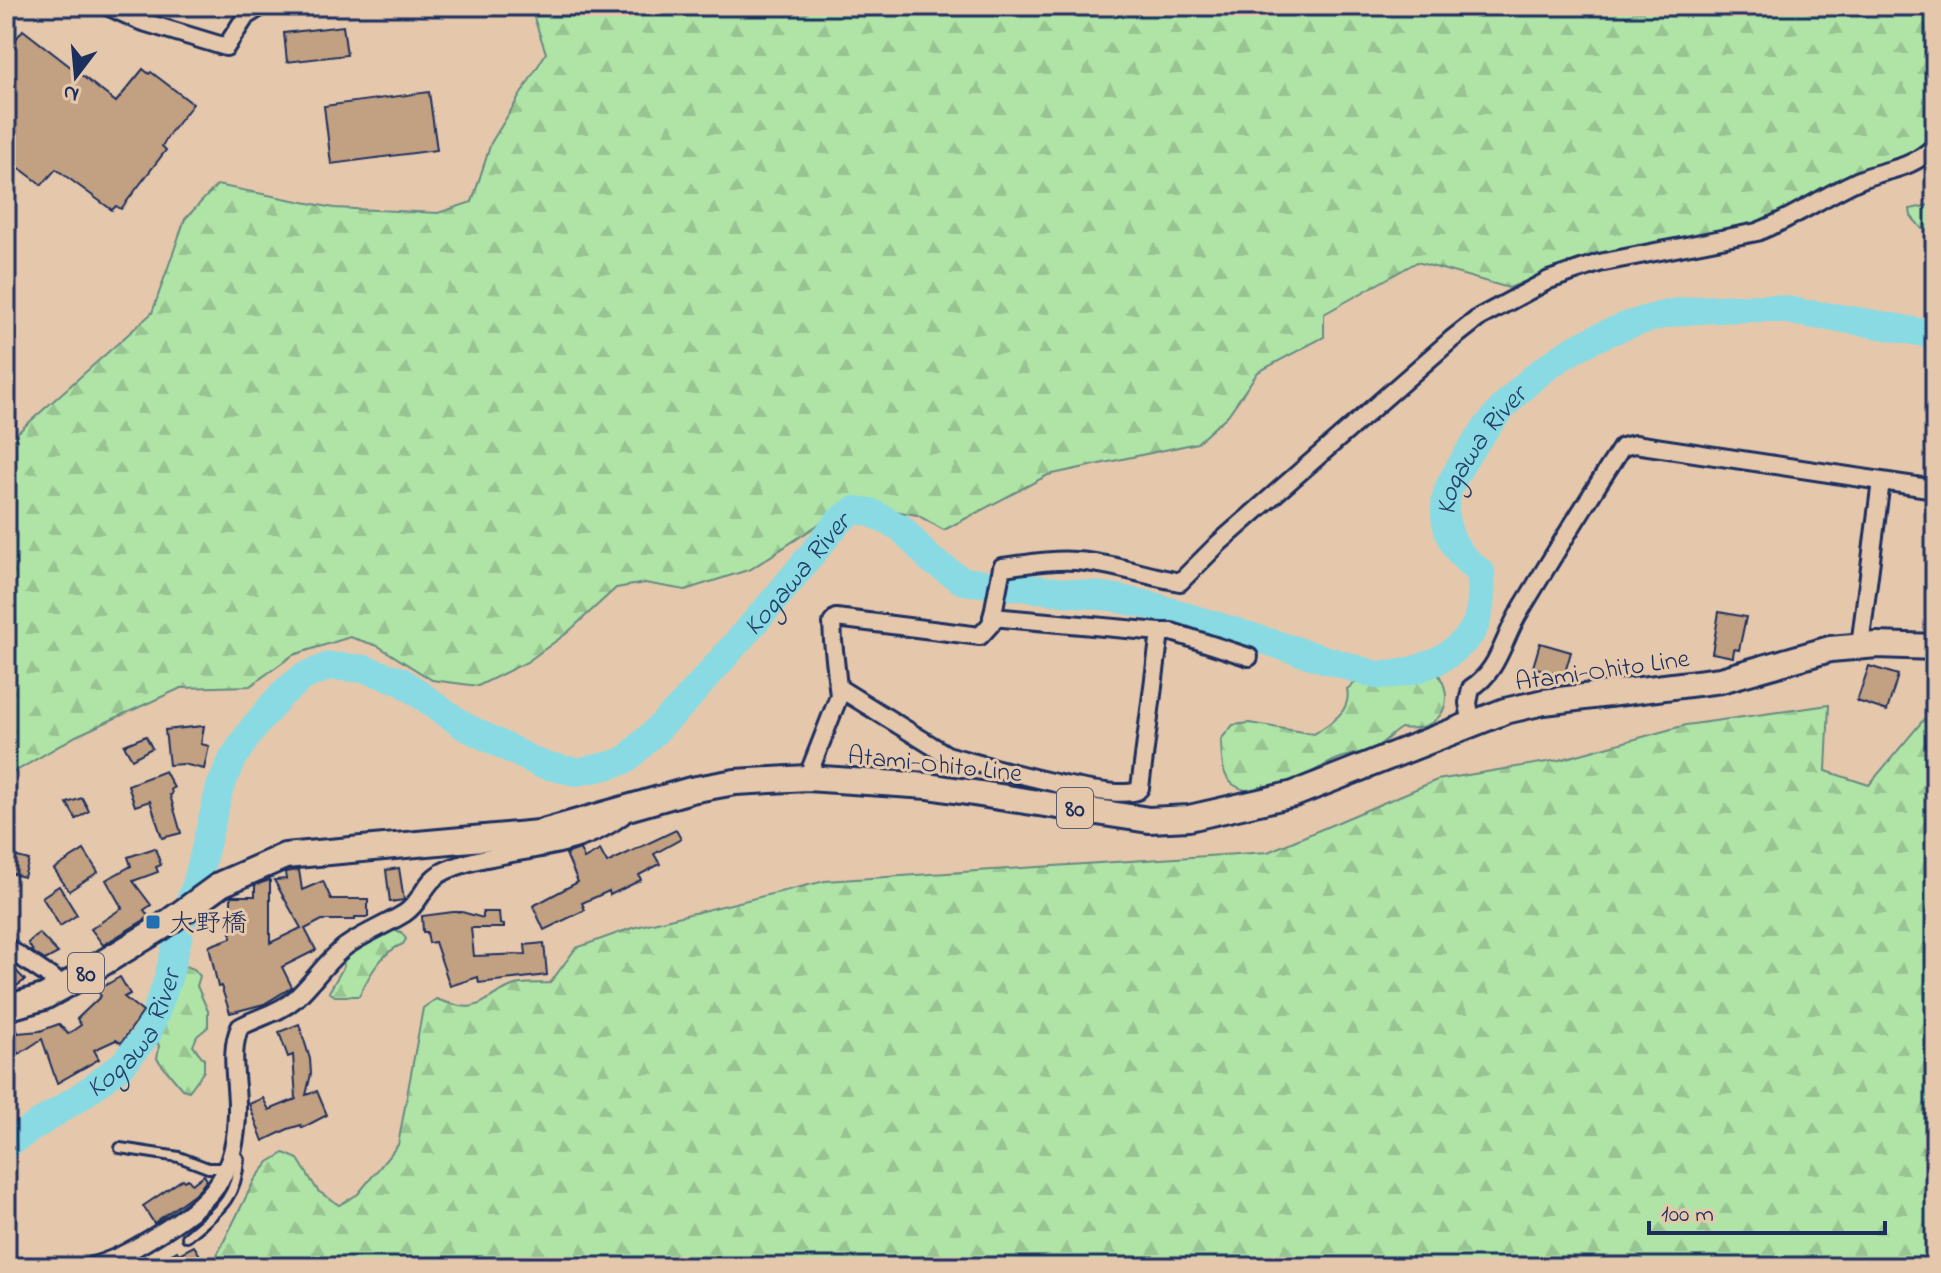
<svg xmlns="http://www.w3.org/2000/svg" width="1941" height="1273" font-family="'Indie Flower','Klee One',sans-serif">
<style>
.forest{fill:url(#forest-firs);stroke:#668a82;stroke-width:2}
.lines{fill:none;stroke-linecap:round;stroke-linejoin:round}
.river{stroke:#89dae3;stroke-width:28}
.building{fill:#c2a082;stroke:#1b2f5e;stroke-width:2}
.lane-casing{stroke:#1b2f5e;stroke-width:14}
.street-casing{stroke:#1b2f5e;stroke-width:22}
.primary-casing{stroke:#1b2f5e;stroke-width:30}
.lane{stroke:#e5c8ac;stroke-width:8}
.street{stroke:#e5c8ac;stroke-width:16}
.primary{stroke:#e5c8ac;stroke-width:24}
.poi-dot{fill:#1f6fb2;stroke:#e5c8ac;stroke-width:3}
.labels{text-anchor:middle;stroke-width:6;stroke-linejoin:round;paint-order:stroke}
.shield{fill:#e5c8ac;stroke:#585d75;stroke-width:2}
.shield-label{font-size:24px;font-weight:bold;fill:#1b2f5e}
.street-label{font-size:26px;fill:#1b2f5e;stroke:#e5c8ac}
.poi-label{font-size:26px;fill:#1b2f5e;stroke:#e5c8ac;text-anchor:start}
.water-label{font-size:28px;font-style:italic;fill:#26406b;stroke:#e5c8ac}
</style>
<defs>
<pattern id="forest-firs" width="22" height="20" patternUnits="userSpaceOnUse" patternTransform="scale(2)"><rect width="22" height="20" fill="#b0e4a6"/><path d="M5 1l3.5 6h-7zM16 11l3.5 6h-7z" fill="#97c491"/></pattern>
</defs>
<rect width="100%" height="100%" fill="#e5c8ac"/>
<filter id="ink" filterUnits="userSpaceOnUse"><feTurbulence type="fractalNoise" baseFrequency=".0125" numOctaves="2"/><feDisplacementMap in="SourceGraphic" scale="16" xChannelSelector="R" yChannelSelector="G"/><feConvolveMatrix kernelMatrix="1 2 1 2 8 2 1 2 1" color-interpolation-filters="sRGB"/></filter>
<g filter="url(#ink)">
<g class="forest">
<path d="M530,6H1935V135L1926,150L1764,225L1664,241L1579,259L1509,288L1417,262L1324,314V337L1258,372L1228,415L1197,443L1048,475L944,530L917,515L851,503L751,569L685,590L645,583L616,588L567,633L527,662L478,686L432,680L378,646L350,637L293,655L250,686L181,688L76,736L6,777V443L152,313L185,219L217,185L334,208L438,213L472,202L491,143L546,53Z"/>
<path d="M1935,204V230L1922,229L1911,216L1910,209Z"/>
<path d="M1424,674L1439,675C1458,706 1436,733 1401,728C1392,733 1385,742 1376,747C1365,753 1352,754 1340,758C1313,769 1263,805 1234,785C1220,776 1222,754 1221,739L1233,725L1250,723L1314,734C1330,723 1352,712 1347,689L1359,680L1392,682Z"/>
<path d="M1829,705L1826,771L1869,785L1935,706V1267H211L255,1179L269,1162L284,1153L298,1159L318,1191L339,1205L358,1194L398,1145L423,1008L436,999C482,1016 475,1002 512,986C522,982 538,984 550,983L576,948L632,928L825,881L1268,852L1437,780L1559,760L1686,725Z"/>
<path d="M388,929L401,932L406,939L403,944C381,952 369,976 359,996H335L329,992L344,966L343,957Z"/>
<path d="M186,966L194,969L200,976L197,986L208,1011V1027L197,1036L193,1046L204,1059V1071L189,1091L182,1089L157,1059L159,1046L155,1037L178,968Z"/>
</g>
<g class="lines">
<path class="river" id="s1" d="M6,1145L84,1094L123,1064L148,1033L167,982L180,930L198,878L220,787L233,758L253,728L282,694L303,677L329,666L365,669L401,681L464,726L540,764L576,772L607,766L626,760L682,705L775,599L839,521L854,510L870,512L901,528L931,560L963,581L1110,597L1149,605L1376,675C1409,676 1450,661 1471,633C1482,617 1482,590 1481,572C1449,551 1434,512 1454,477C1502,391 1566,338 1663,315C1687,309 1741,308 1766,308C1780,308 1795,312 1809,314C1851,319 1893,327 1935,335"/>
</g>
<g class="building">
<path d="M343,26L347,55L287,62L284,33Z"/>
<path d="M23,30L116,102L143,69L149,74L151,72L193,104L170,133L162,146L166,150L121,209L116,206L112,210L56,169L42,185L6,158V52Z"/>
<path d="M429,92L437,150L331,164L324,106Z"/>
<path d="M1719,612L1746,617L1739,650L1734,649L1733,657L1712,653Z"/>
<path d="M1540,643L1571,652L1564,676L1533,667Z"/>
<path d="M1869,666L1898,675L1887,711L1857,701Z"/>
<path d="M204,726L201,744L209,746L204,769L183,764L169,765L165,730Z"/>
<path d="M146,736L152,748L132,759L124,745Z"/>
<path d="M165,771L174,788L171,789L172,794L170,795L181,833L162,838L150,801L135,806L128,785Z"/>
<path d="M82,798L89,811L76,819L67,803Z"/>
<path d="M676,830L681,839L654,854L660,864L639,875L641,880L610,895L609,891L582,903L585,910L544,930L533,906L578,882L566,854L580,849L584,859L600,850L607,863Z"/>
<path d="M155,848L161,865L156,867L158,872L133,881L151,905L144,910L149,917L103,945L91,929L122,908L106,880L131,866L128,857Z"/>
<path d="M84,850L98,872L69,891L54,869Z"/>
<path d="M6,854L29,860L24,877L6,872Z"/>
<path d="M399,868L404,900L390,902L386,870Z"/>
<path d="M299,870L302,890L323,881L331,899H368V917H355V920H322L305,929L316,950L282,967L292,987L264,1004L230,1013L221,986L218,987L209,946L231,938V896H255V885L270,880V943L301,928L274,880L286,879L285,872Z"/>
<path d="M59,886L77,915L60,926L42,897Z"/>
<path d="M453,912H462L483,918V912H499L500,924L504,925V928H471L474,956L526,954L525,945L544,943L547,975L479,983L478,977L450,986L435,942L429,943L427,932H423L422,916Z"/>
<path d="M39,933L58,953L45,960L34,953L28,943Z"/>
<path d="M6,960L25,980L11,990L6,984Z"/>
<path d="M120,977L130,994L124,997L143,1012L121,1043L116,1040L94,1050L99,1059L57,1083L42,1039L19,1054L11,1045L6,1046V1023L14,1021L18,1033L40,1031L59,1024L68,1034L81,1025L77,1019L101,996L97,990Z"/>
<path d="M299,1024L310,1059L311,1074L306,1095L317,1091L327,1115L302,1128L301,1125L288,1129L263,1141L249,1104L263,1098L269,1110L296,1099L293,1055L288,1057L279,1032Z"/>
<path d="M204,1175L207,1180L198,1191L154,1223L143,1206L183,1179L184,1181L188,1179L192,1184Z"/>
<path d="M194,1246L201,1257L191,1263L193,1267H148L177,1251L179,1254Z"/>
</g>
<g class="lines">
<g class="lane-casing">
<g id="lane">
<path d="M120,1148L179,1157L208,1168H226"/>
<path d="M187,1237C216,1212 237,1200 239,1159L233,1150"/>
</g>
</g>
<g class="street-casing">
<g id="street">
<path d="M107,6L140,21L226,47L246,16L262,6"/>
<path d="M1160,632H1172L1249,657"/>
<path d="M1860,646L1881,481"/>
<path d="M839,688L947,755L961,759C994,768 1110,801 1137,791L1140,788L1160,632L992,617"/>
<path d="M1472,725L1468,703L1471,688C1499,671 1503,638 1520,611C1553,556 1587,501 1622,447L1635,444L1935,489"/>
<path d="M807,778L839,696L833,641L832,623L836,618L980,636L991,624L1002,567C1026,564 1052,559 1076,561C1112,563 1145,576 1180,582L1219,543L1452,339L1480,317L1549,280L1599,263L1757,232C1792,219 1822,197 1857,181C1888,167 1906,173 1935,146"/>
<path d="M6,947L64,986"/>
<path d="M88,1267C112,1262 134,1249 155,1236C211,1201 238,1177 237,1106C237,1080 229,1051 240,1027C258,1017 279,1013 295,999C313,983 326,961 346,946C365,933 386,925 405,913C424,900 423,880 447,870C503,846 573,855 622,816"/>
</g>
</g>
<g class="primary-casing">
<path id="primary" d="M6,1008L44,997L68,984L162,927L221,884L285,856L539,833L691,790L735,782L807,778L928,786L1149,820L1189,818L1294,794L1505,711L1544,702L1721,680L1830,649L1877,645L1935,647"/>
</g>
<use href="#lane" class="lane"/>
<use href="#street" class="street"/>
<use href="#primary" class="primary"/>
</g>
</g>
<rect class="poi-dot" x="145" y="914" width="16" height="16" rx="4"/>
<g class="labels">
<g class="shield">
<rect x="1057" y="788" width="36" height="40" rx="6"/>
<rect x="68" y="953" width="36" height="40" rx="6"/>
</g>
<g class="shield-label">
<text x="1075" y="816">80</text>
<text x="86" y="981">80</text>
</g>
<g class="street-label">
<text transform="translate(1602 669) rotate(-8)" y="9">Atami-Ohito Line</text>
<text transform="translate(935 763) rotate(6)" y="9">Atami-Ohito Line</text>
</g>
<g class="poi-label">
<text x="169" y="931">大野橋</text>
</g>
<g class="water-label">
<text dy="10" stroke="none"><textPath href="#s1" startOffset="2144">Kogawa River</textPath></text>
<text dy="10" stroke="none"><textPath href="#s1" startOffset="1184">Kogawa River</textPath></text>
<text dy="10" stroke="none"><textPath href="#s1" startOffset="174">Kogawa River</textPath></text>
</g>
</g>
<rect width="1941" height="1273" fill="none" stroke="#e5c8ac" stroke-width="32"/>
<rect x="16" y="16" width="1909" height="1241" fill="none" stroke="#1b2f5e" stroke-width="3" filter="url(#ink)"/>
<g transform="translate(76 76) rotate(196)" stroke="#e5c8ac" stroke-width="6" paint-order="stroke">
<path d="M0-6L14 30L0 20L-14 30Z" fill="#1b2f5e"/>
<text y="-12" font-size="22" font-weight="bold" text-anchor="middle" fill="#1b2f5e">N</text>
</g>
<path d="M1649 1221v12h236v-12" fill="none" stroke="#1b2f5e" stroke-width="4"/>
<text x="1661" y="1221" font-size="24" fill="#1b2f5e" stroke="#e5c8ac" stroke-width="6" paint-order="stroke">100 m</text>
</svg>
